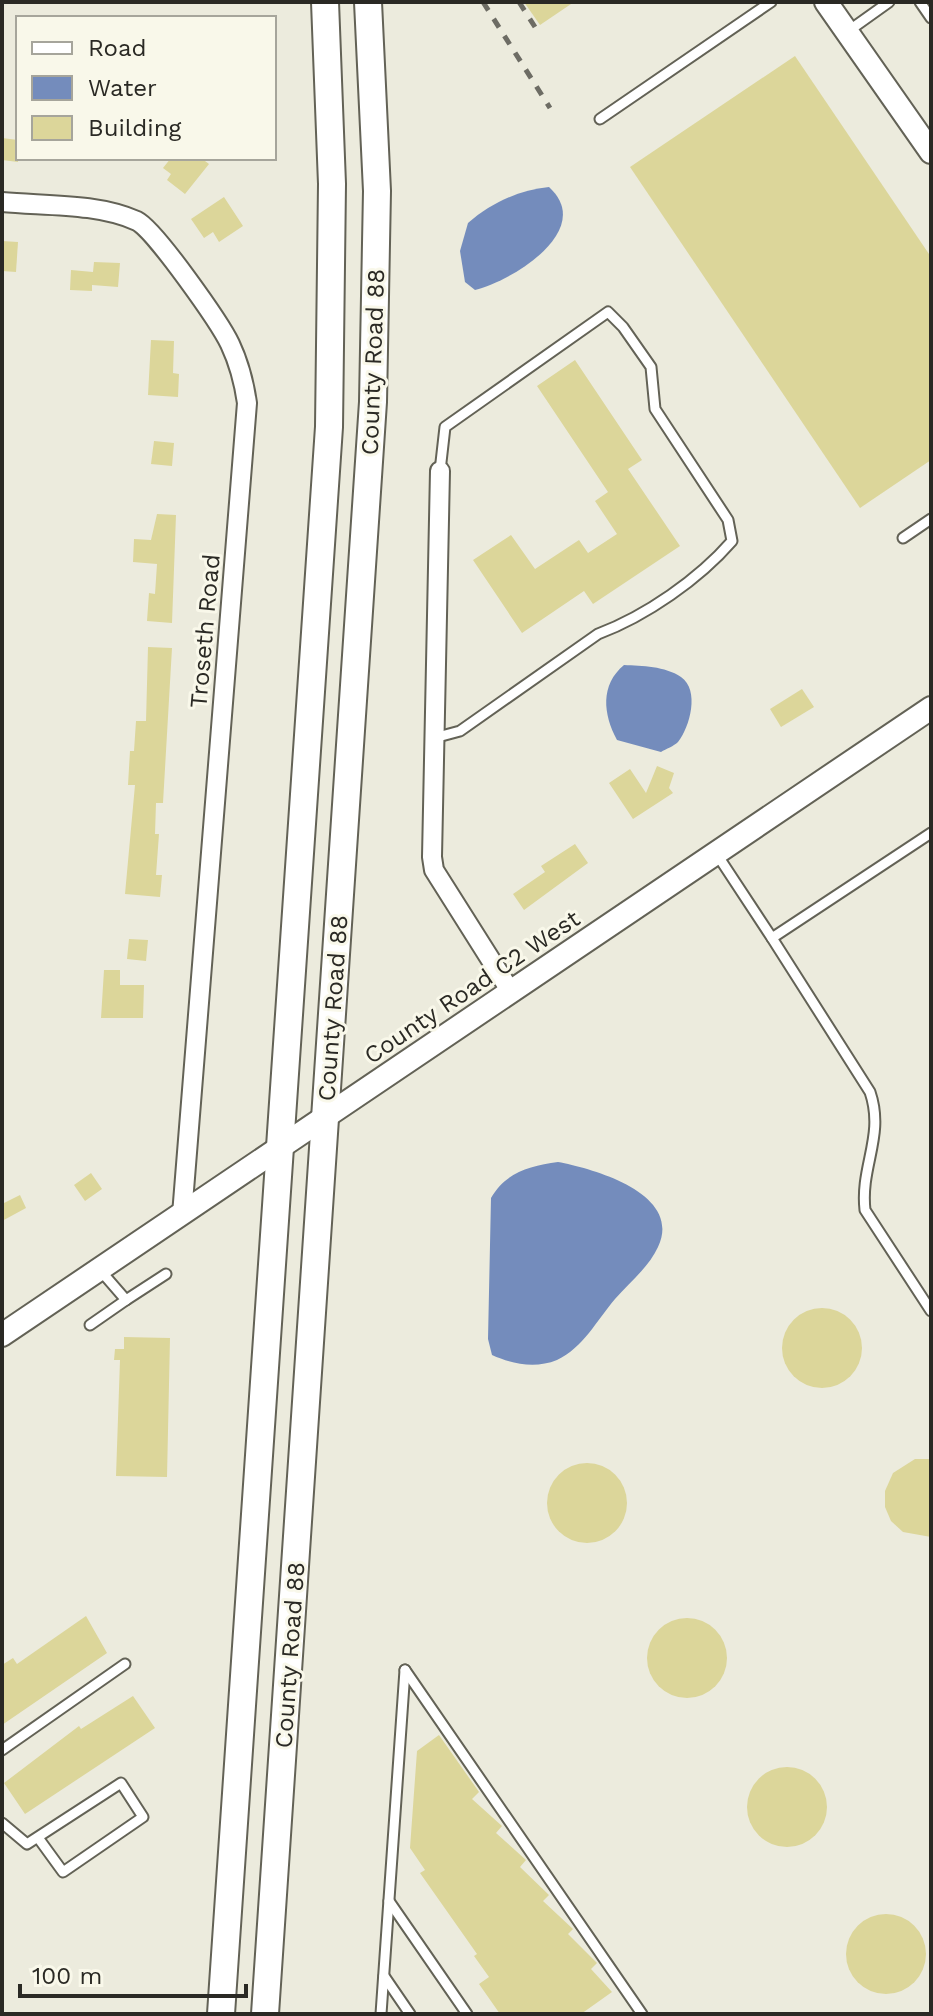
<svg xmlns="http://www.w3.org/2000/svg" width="933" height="2016" font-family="'Work Sans',sans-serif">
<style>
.water{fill:#748cbc}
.building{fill:#dcd69a}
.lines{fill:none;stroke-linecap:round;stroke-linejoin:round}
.service-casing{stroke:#636256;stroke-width:13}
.minor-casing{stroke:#636256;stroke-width:22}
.tertiary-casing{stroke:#636256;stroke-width:26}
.secondary-casing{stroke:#636256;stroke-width:30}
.service{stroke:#fff;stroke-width:9}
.minor{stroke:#fff;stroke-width:18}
.tertiary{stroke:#fff;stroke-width:22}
.secondary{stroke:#fff;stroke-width:26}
.rail{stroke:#6d6c64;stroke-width:5;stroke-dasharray:10 10;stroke-linecap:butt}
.labels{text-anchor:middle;stroke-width:6;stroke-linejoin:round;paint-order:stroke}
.street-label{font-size:24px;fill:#2a2924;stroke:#f9f8ea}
</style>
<rect width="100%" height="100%" fill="#ecebdd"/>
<g class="water">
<path d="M549,187C596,230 512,281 475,290L465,282L460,251L468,223C491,203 519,190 549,187Z"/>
<path d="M624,665C642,666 665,666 681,677C700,690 690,727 678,742C674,746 666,749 661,752L617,740C603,714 600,685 624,665Z"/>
<path d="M558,1162C595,1169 683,1194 658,1247C649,1267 629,1283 615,1299C597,1320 583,1348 557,1360C535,1369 512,1364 492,1355L488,1339L491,1198C506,1172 530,1166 558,1162Z"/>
</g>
<g class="building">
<path d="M524,2H574L540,25Z"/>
<path d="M795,56L931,257V460L860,508L630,167Z"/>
<path d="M2,138L18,140V162L2,160Z"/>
<path d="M171,158H201L209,164L185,194L167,180L171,174L163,168Z"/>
<path d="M224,197L243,226L219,242L213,232L204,238L191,219Z"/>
<path d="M2,241L18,242L16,272L2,271Z"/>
<path d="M94,262L120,263L118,287L92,285V291L70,290L71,270L93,272Z"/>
<path d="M151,340L174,341L173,373L179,374L178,397L148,395Z"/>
<path d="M575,360L642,460L628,469L680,546L593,604L584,591L522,633L473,560L511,535L535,569L579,540L588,553L617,534L595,501L608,492L537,386Z"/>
<path d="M154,441L174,443L172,466L151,464Z"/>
<path d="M157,514L176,515L172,623L147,621L149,593L155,594L157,564L133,562L134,539L151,540Z"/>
<path d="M148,647L172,648L163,803H156L155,834H159L156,875H162L160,897L125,894L135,785H128L130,751H134L136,721H146Z"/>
<path d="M802,689L814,707L781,727L770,709Z"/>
<path d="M657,766L674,773L669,788L673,793L633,819L609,783L630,769L646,793Z"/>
<path d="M575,844L588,863L524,910L513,894L545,872L541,866Z"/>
<path d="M129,939L148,940L146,961L127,959Z"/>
<path d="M104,970H120V985H144L143,1018H101Z"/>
<path d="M91,1173L102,1189L85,1201L74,1185Z"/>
<path d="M20,1195L26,1208L2,1221V1204Z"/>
<circle cx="822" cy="1348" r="40"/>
<path d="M124,1337L170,1338L167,1477L116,1476L120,1360H114L115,1349H124Z"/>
<path d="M915,1459H931V1537L903,1532L891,1521L885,1507V1491L893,1473Z"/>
<circle cx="587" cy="1503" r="40"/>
<path d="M86,1616L107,1653L2,1725V1665L13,1658L17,1664Z"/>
<circle cx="687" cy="1658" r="40"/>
<path d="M133,1696L155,1728L25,1814L4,1783L79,1726L81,1729Z"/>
<path d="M439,1735L479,1792L472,1799L502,1826L496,1833L526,1860L520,1867L549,1895L543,1901L573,1929L568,1934L597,1963L591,1969L612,1992L581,2014H500L479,1984L489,1977L474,1956L477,1954L420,1873L425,1870L410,1848L417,1751Z"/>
<circle cx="787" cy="1807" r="40"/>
<circle cx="886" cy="1954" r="40"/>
</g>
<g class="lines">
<g class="service-casing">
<g id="service">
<path d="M920,2L931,18"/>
<path d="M847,32L889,2"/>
<path d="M600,119L771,2"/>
<path d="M903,538L931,519"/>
<path d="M434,738L460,731L598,634C646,616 699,579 732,541L728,520L655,409L651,367L623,327L608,312L445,427L440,471"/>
<path d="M716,853L772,938L931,833"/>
<path d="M772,938L870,1092C885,1136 860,1166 865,1210L931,1311"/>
<path d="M100,1270L126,1300L166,1274"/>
<path d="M90,1325L126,1300"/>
<path d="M405,1670L642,2014"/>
<path d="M2,1750L125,1664"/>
<path d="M2,1823L27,1844L121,1783L143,1817L63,1872L39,1839"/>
<path d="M389,1901L467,2014"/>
<path d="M384,1976L410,2014"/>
<path d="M381,2014L405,1670"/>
</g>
</g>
<g class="minor-casing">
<g id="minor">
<path d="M2,202C45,206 97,203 137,221C155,230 220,323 230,344C239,363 244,382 247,403L182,1215"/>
<path d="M440,471L432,857L434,870L511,992"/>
</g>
</g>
<g class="tertiary-casing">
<g id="tertiary">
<path d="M826,2L931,152"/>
<path d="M2,1335L931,708"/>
</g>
</g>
<g class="secondary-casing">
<g id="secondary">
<path d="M221,2014L329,427L332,184L325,2"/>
<path d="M265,2014L373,402L377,191L368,2"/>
</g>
</g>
<use href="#service" class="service"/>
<use href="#minor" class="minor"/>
<use href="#tertiary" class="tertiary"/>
<use href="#secondary" class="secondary"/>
<g class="rail">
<path d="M483,2L550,108"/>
<path d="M519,2L535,27"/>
</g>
</g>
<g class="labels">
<g class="street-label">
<text transform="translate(373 362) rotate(-88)" y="8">County Road 88</text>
<text transform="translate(205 631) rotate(-85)" y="8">Troseth Road</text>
<text transform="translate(472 987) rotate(-34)" y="8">County Road C2 West</text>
<text transform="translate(333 1008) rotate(-86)" y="8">County Road 88</text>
<text transform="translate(290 1655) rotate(-86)" y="8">County Road 88</text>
</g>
</g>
<rect width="933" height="2016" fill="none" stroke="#2a2924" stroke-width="8"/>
<rect x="16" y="16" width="260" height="144" fill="#f9f8ea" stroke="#a6a59b" stroke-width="2"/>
<rect x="32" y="42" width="40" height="12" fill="#ffffff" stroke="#a6a59b" stroke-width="2"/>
<text x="88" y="56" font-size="24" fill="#2a2924">Road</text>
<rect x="32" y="76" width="40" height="24" fill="#748cbc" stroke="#a6a59b" stroke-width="2"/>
<text x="88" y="96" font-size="24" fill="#2a2924">Water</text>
<rect x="32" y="116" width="40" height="24" fill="#dcd69a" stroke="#a6a59b" stroke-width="2"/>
<text x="88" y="136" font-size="24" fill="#2a2924">Building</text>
<path d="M20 1984v12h226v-12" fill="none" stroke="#2a2924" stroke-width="4"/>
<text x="32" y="1984" font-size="24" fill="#2a2924" stroke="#f9f8ea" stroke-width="6" paint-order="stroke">100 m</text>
</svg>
